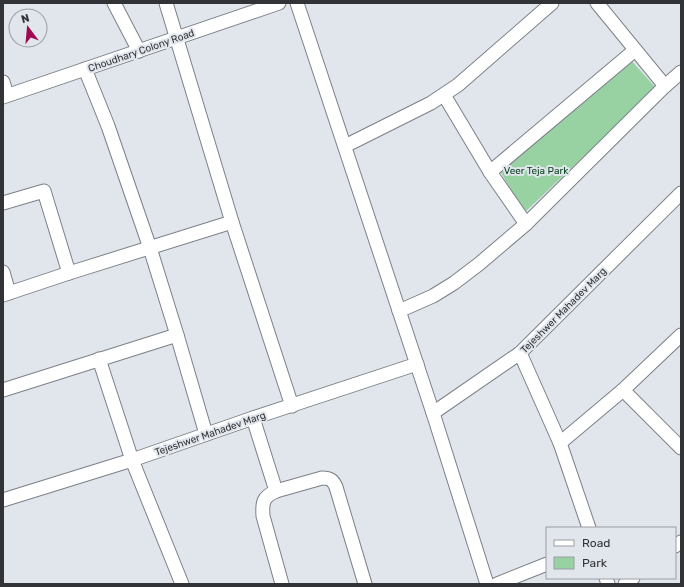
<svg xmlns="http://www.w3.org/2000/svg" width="684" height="587" font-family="Rubik,sans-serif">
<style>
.green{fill:#98d2a3}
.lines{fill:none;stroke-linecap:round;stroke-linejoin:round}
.street-casing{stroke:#7c8087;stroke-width:15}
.street{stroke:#fff;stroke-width:13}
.labels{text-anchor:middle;stroke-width:4;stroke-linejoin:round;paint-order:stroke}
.street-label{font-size:10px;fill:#323336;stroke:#e1e6ed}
.park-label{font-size:10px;fill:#09441d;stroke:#e1e6ed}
</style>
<rect width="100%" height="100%" fill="#e1e6ed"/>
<path class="green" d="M629,58L656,88L524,213L500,171Z"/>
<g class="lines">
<g class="street-casing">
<g id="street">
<path d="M114,3L139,51"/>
<path d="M166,3L232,222L292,406"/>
<path d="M297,3L433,413L487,584"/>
<path d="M597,3L665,86"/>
<path d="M85,69L108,126L150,248L177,335L206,434"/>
<path d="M3,82L7,95"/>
<path d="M444,95L490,172L526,224"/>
<path d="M3,97L279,3"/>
<path d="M345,146L431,103L458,85L552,3"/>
<path d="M490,172L635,50"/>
<path d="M3,203L44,191L69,273"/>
<path d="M3,272L9,293"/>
<path d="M3,295L69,273L232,222"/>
<path d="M399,311L433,296L454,283L479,264L526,224L665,86L681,72"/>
<path d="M520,353L560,443L589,528"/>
<path d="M99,359L132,460L182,584"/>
<path d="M3,390L177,335"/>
<path d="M623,390L681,448"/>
<path d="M433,413L520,353L681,193"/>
<path d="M253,418L276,491"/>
<path d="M560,443L623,390L681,335"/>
<path d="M3,500L132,460L253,418L417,364"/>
<path d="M675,546L681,542"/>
<path d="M606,578L608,584"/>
<path d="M282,584L263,516C262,502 263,497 276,491L322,478C330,478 333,480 336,487L365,584"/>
<path d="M497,584L547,564"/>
<path d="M625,584L633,578"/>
</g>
</g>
<use href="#street" class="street"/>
</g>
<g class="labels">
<g class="street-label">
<text transform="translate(141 50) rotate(-19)" y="4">Choudhary Colony Road</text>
<text transform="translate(563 310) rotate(-45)" y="4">Tejeshwer Mahadev Marg</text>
<text transform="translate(210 433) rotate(-19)" y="4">Tejeshwer Mahadev Marg</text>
</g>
<g class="park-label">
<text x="536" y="174">Veer Teja Park</text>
</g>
</g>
<rect width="684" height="587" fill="none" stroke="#323336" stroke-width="8"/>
<rect x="546" y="527" width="130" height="52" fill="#e1e6ed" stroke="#9b9ea4"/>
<rect x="554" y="540" width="20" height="6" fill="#ffffff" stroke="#9b9ea4"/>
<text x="582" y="547" font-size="12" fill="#323336">Road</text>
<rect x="554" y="557" width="20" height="12" fill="#98d2a3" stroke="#9b9ea4"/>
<text x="582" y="567" font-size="12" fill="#323336">Park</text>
<g transform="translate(28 28) rotate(344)"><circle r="19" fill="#e1e6ed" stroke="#9b9ea4"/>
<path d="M0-3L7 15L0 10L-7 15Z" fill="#9f0a52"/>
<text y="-6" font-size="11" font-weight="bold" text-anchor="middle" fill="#323336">N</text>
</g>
</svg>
